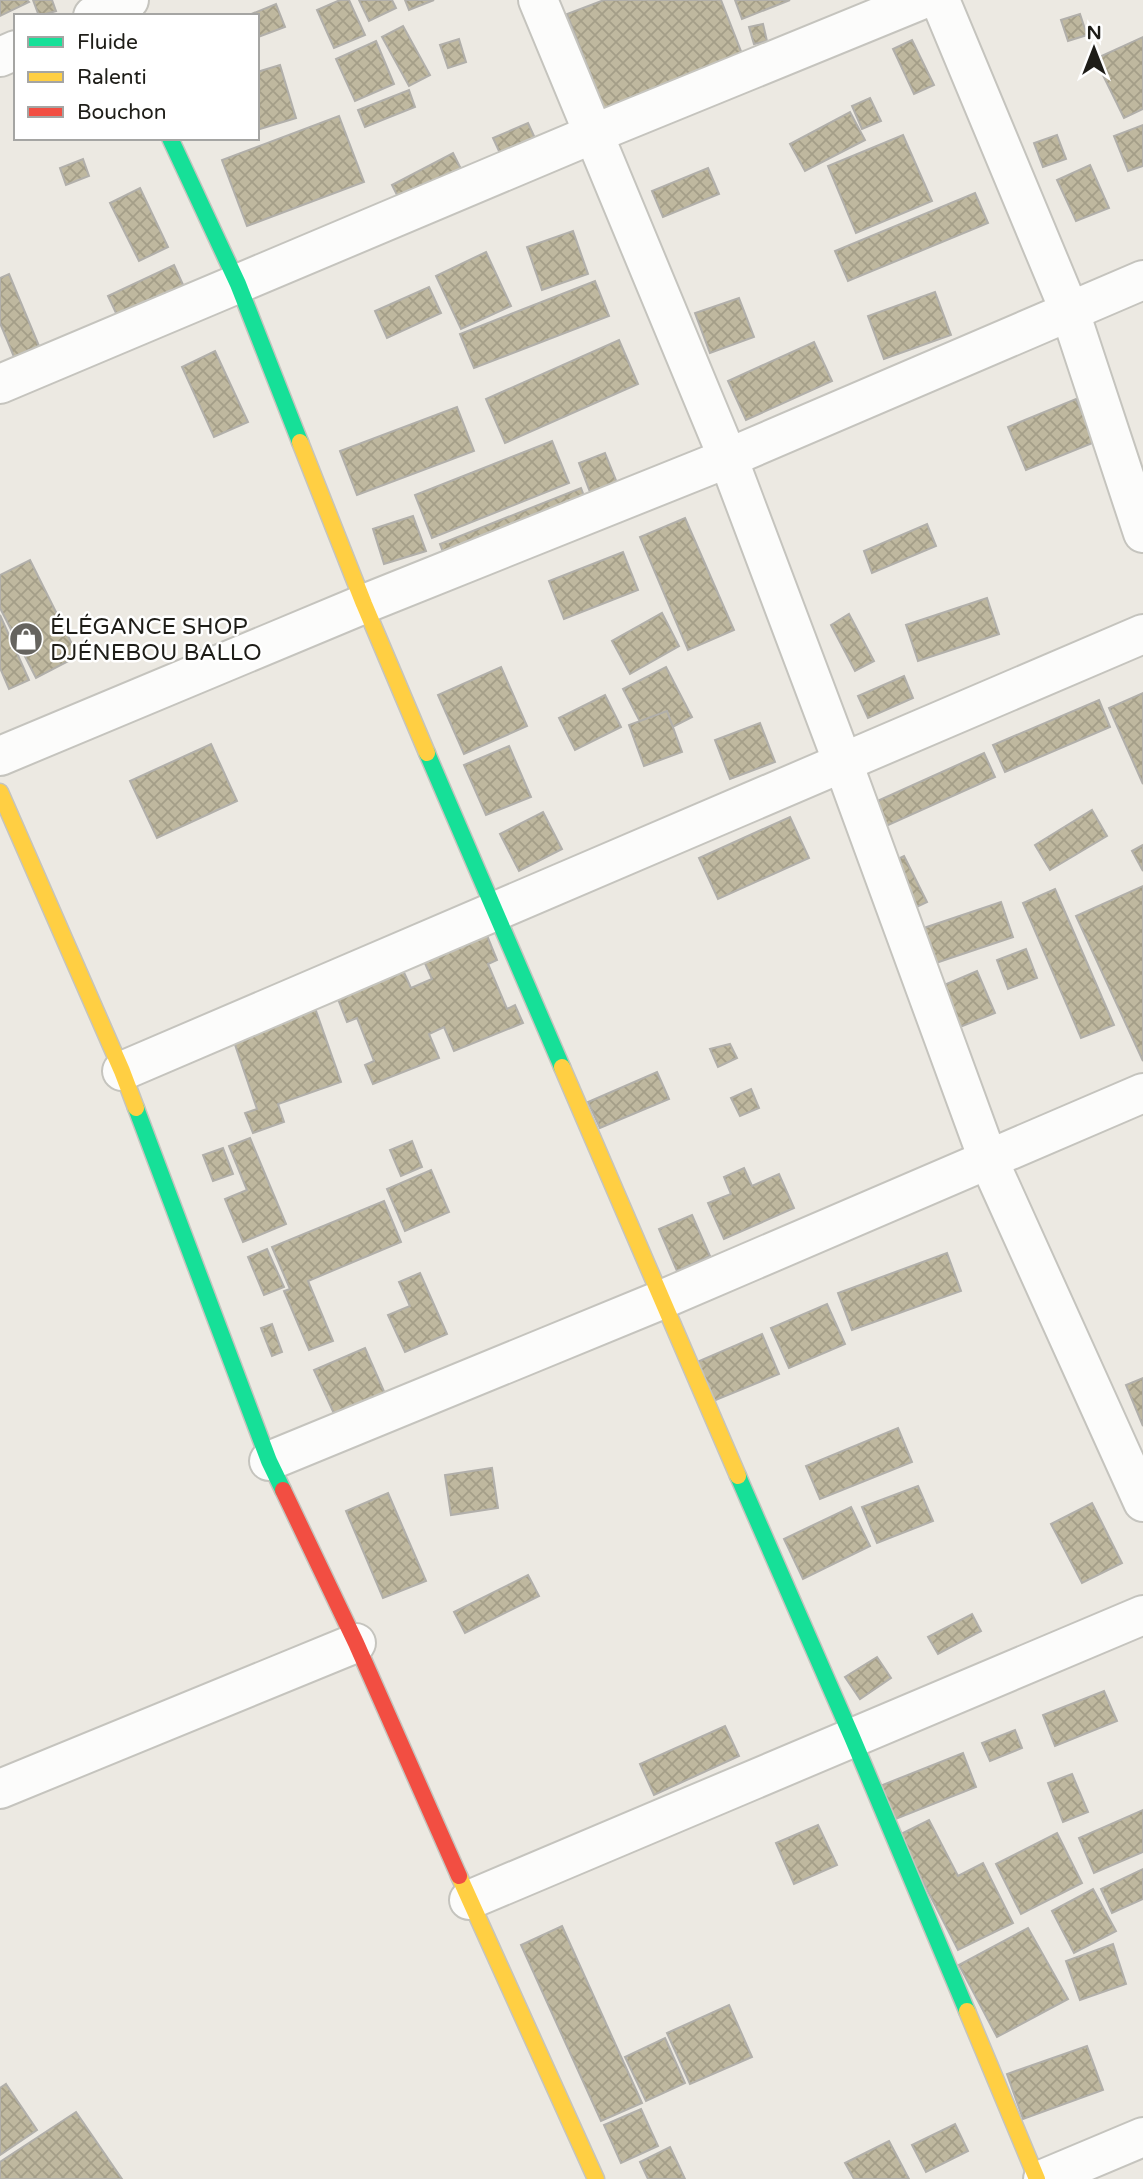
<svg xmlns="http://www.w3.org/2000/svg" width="1143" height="2179" font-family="'Varela Round',sans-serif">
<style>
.building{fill:url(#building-cross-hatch);stroke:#b1afaa;stroke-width:2}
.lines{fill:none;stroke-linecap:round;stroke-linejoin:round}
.street-casing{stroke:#c5c4be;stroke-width:42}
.fast-casing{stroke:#c5c4be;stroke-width:19}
.slow-casing{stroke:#c5c4be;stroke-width:19}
.jam-casing{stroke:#c5c4be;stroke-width:19}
.street{stroke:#fcfcfb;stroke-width:38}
.fast{stroke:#16e098;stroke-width:16}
.slow{stroke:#ffcf43;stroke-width:16}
.jam{stroke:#f24e42;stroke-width:16}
.labels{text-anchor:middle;stroke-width:5;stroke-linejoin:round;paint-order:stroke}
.poi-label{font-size:23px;fill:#1e1d18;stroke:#fff;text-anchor:start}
</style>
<defs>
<pattern id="building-cross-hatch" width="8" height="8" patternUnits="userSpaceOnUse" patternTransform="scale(1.75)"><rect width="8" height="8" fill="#bfb89f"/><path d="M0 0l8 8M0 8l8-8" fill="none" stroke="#a49e88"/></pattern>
</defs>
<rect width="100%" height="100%" fill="#ece9e2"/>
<g class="building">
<path d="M0,0H27L29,2L0,16Z"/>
<path d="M33,0H52L56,11L39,16Z"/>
<path d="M340,0H349L365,35L334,48L317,10Z"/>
<path d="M359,0H392L396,8L369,21Z"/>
<path d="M405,0H434L409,10Z"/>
<path d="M604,0H721L744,59L605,111L567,14Z"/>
<path d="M735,0H790L742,19Z"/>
<path d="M276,4L285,27L258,37L257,16L249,15Z"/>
<path d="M1080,14L1087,35L1068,41L1061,20Z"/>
<path d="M763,24L767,41L754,44L749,27Z"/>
<path d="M403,26L430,75L409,86L382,37Z"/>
<path d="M1143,37V109L1124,118L1095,59Z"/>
<path d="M459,39L466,62L448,68L440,45Z"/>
<path d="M912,40L934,85L914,94L893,49Z"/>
<path d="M376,41L394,84L355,101L336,59Z"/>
<path d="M280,65L296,118L257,130V72Z"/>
<path d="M409,90L415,107L365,127L358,110Z"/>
<path d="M870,98L881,121L862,129L852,106Z"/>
<path d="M850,112L865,140L805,171L790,144Z"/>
<path d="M339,116L364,182L247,226L222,160Z"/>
<path d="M528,123L539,147L504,162L493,138Z"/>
<path d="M1143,125V166L1128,171L1114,136Z"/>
<path d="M903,135L932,201L856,233L828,166Z"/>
<path d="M1057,135L1066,159L1043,167L1034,143Z"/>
<path d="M453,153L465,177L404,209L392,185Z"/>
<path d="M83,159L89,176L66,185L60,168Z"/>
<path d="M1090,165L1109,208L1076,221L1057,180Z"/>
<path d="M708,168L719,194L663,217L652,191Z"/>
<path d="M140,188L168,247L139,261L110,203Z"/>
<path d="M975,193L988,223L848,281L835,251Z"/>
<path d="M573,231L588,274L542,290L527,247Z"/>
<path d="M486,252L511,306L461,329L436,276Z"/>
<path d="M174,265L190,300L124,330L108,296Z"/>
<path d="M9,274L39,346L14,357L0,323V278Z"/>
<path d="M595,281L609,316L474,368L460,334Z"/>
<path d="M429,287L441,313L387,338L375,311Z"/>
<path d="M935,292L951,335L884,359L868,316Z"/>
<path d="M739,298L754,337L710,353L695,313Z"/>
<path d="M619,340L638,384L505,443L486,399Z"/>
<path d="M814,342L832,381L746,420L728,381Z"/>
<path d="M215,351L248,422L214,437L182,367Z"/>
<path d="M1076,399L1095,442L1026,470L1008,427Z"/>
<path d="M457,407L474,451L357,495L340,451Z"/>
<path d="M552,441L569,483L432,538L415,495Z"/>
<path d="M605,453L617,483L590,492L579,463Z"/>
<path d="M581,488L589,509L448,565L440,544Z"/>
<path d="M413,516L426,551L384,564L373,529Z"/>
<path d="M685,518L734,630L688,650L640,537Z"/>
<path d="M927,524L936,546L872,573L864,551Z"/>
<path d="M623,552L638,590L564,619L549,581Z"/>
<path d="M30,560L78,656L36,678L0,608V575Z"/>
<path d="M987,598L999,634L918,661L906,625Z"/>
<path d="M662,613L679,646L630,674L612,641Z"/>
<path d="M849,614L874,661L855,671L831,625Z"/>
<path d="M0,615L29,680L9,689L0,668Z"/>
<path d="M501,667L527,726L464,754L438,695Z"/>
<path d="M666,667L692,717L649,739L623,689Z"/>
<path d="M904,676L913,698L868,718L858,696Z"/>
<path d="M1143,693V784L1109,708Z"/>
<path d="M605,695L621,727L575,750L559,718Z"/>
<path d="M1099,700L1110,727L1005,772L993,745Z"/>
<path d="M667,711L682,752L644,766L629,725Z"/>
<path d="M760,723L775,762L730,779L715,740Z"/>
<path d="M211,744L237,801L157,838L130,781Z"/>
<path d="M509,746L531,797L486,815L464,765Z"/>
<path d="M984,753L995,777L875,831L864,807Z"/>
<path d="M1092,810L1107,836L1050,870L1035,845Z"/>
<path d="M543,812L562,849L519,871L500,834Z"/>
<path d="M790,817L809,858L718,899L699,858Z"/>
<path d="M1143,845V871L1132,851Z"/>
<path d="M904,856L927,902L906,912L883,866Z"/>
<path d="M1143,886V1061L1076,916Z"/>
<path d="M1055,889L1114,1025L1081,1038L1023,903Z"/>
<path d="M1001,902L1013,937L927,966L915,931Z"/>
<path d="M486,933L497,960L488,964L507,1009L515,1005L523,1023L454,1051L444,1027L429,1034L439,1058L373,1084L365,1065L374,1061L357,1018L347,1022L336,994L402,968L411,988L432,979L423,959Z"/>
<path d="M1026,949L1037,978L1008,989L997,960Z"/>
<path d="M977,971L995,1013L955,1029L937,988Z"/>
<path d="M315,1008L341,1082L278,1104L284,1122L253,1133L245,1113L257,1109L232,1036Z"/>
<path d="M730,1044L737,1058L718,1067L710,1049Z"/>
<path d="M657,1072L669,1099L600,1128L588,1102Z"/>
<path d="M751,1089L759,1108L740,1116L731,1098Z"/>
<path d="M250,1138L286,1224L243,1242L225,1199L247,1190L229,1146Z"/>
<path d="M412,1141L422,1167L401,1176L390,1150Z"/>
<path d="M223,1148L233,1174L213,1181L203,1155Z"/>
<path d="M744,1168L752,1186L779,1174L794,1208L724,1239L708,1203L731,1194L724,1177Z"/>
<path d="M431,1170L449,1212L405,1231L387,1189Z"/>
<path d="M384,1201L401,1242L308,1281L333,1341L309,1350L284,1291L290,1289L272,1247Z"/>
<path d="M692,1215L710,1256L677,1271L659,1229Z"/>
<path d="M267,1249L284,1287L264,1295L248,1257Z"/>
<path d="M947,1253L961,1291L852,1330L838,1293Z"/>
<path d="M420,1273L447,1334L405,1352L388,1315L410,1306L399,1282Z"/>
<path d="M827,1304L845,1344L789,1368L771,1328Z"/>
<path d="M272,1324L282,1352L272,1356L261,1328Z"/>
<path d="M762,1334L779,1374L706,1404L690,1365Z"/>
<path d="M365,1348L386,1396L336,1418L314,1370Z"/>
<path d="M1143,1378V1426L1126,1385Z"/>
<path d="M898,1428L912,1462L820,1499L806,1466Z"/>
<path d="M492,1468L498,1508L451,1515L445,1475Z"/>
<path d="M918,1486L933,1521L877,1543L862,1507Z"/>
<path d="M388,1493L426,1581L383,1598L346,1511Z"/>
<path d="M1092,1503L1122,1563L1082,1583L1051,1524Z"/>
<path d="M851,1507L870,1546L803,1579L784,1539Z"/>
<path d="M528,1575L539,1596L465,1633L454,1612Z"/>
<path d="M972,1614L981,1631L938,1654L928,1637Z"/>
<path d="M877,1657L891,1678L860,1699L845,1677Z"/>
<path d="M1104,1691L1117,1721L1055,1746L1043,1715Z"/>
<path d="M725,1726L739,1756L654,1795L640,1764Z"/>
<path d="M1015,1730L1022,1748L990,1761L982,1743Z"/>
<path d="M963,1753L976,1787L893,1820L880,1786Z"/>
<path d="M1072,1774L1088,1812L1063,1822L1048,1783Z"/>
<path d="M1143,1810V1852L1094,1873L1079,1838Z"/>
<path d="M929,1820L958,1876L983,1863L1013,1923L958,1950L899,1835Z"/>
<path d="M818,1825L837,1865L794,1884L776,1843Z"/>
<path d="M1057,1833L1082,1883L1021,1914L996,1864Z"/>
<path d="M1143,1869V1899L1112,1913L1101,1889Z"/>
<path d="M1093,1889L1116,1931L1074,1953L1052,1911Z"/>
<path d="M562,1926L642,2103L601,2121L521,1945Z"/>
<path d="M1028,1928L1068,1999L997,2037L959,1965Z"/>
<path d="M1113,1944L1126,1984L1080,2000L1066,1961Z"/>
<path d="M729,2005L752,2057L690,2084L667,2033Z"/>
<path d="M665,2038L685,2083L646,2101L625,2057Z"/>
<path d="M1087,2046L1103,2090L1023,2119L1007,2074Z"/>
<path d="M6,2084L37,2130L0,2155V2088Z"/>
<path d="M641,2109L658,2146L621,2163L604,2125Z"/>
<path d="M76,2112L122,2179H0V2162Z"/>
<path d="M955,2124L968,2151L926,2172L912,2145Z"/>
<path d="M889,2141L909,2179H854L845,2163Z"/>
<path d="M670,2147L685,2179H648L640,2162Z"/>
</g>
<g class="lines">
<g class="street-casing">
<g id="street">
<path d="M538,0L728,458L843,763L988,1159L1143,1502"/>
<path d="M940,0L1070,312L1143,533"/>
<path d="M93,16L129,0"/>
<path d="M0,57L16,50"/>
<path d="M0,384L593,134L921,0"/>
<path d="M0,756L364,604L728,458L1143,280"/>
<path d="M122,1071L1143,634"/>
<path d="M269,1461L661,1300L1143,1093"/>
<path d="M0,1789L356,1643"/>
<path d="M469,1900L1143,1615"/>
<path d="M1043,2179L1143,2137"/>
</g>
</g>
<g class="fast-casing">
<g id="fast">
<path d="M170,138L238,284L300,442"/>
<path d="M427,753L562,1067"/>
<path d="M136,1108L269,1461L283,1490"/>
<path d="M738,1476L852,1737L967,2011"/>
</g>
</g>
<g class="slow-casing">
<g id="slow">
<path d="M300,442L364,604L427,753"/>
<path d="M0,792L122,1071L136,1108"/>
<path d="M562,1067L738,1476"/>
<path d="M459,1876L596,2179"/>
<path d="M967,2011L1037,2179"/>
</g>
</g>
<g class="jam-casing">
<path id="jam" d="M283,1490L356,1643L459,1876"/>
</g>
<use href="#street" class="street"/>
<use href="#fast" class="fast"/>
<use href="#slow" class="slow"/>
<use href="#jam" class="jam"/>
</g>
<defs>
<g id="shop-disc" transform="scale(1.75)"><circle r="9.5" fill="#66645f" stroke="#fff"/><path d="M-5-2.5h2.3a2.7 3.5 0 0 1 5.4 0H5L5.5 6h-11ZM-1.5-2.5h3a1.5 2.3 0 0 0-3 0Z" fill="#fff"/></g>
</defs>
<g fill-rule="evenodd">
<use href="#shop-disc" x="26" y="639"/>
</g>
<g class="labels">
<g class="poi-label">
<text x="50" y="634">ÉLÉGANCE SHOP<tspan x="50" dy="26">DJÉNEBOU BALLO</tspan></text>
</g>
</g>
<rect x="14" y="14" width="245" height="126" fill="#ffffff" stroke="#a5a5a3" stroke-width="2"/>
<rect x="28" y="37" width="35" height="10" fill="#16e098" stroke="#a5a5a3" stroke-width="2"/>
<text x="77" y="49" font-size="21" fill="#1e1d18">Fluide</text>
<rect x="28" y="72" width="35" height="10" fill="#ffcf43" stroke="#a5a5a3" stroke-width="2"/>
<text x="77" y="84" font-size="21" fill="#1e1d18">Ralenti</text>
<rect x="28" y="107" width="35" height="10" fill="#f24e42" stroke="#a5a5a3" stroke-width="2"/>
<text x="77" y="119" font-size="21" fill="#1e1d18">Bouchon</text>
<g transform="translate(1094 49)" stroke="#ffffff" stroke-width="5" paint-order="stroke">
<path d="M0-5L12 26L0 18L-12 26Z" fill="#1e1d18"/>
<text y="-10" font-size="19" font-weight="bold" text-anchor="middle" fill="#1e1d18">N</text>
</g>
</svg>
